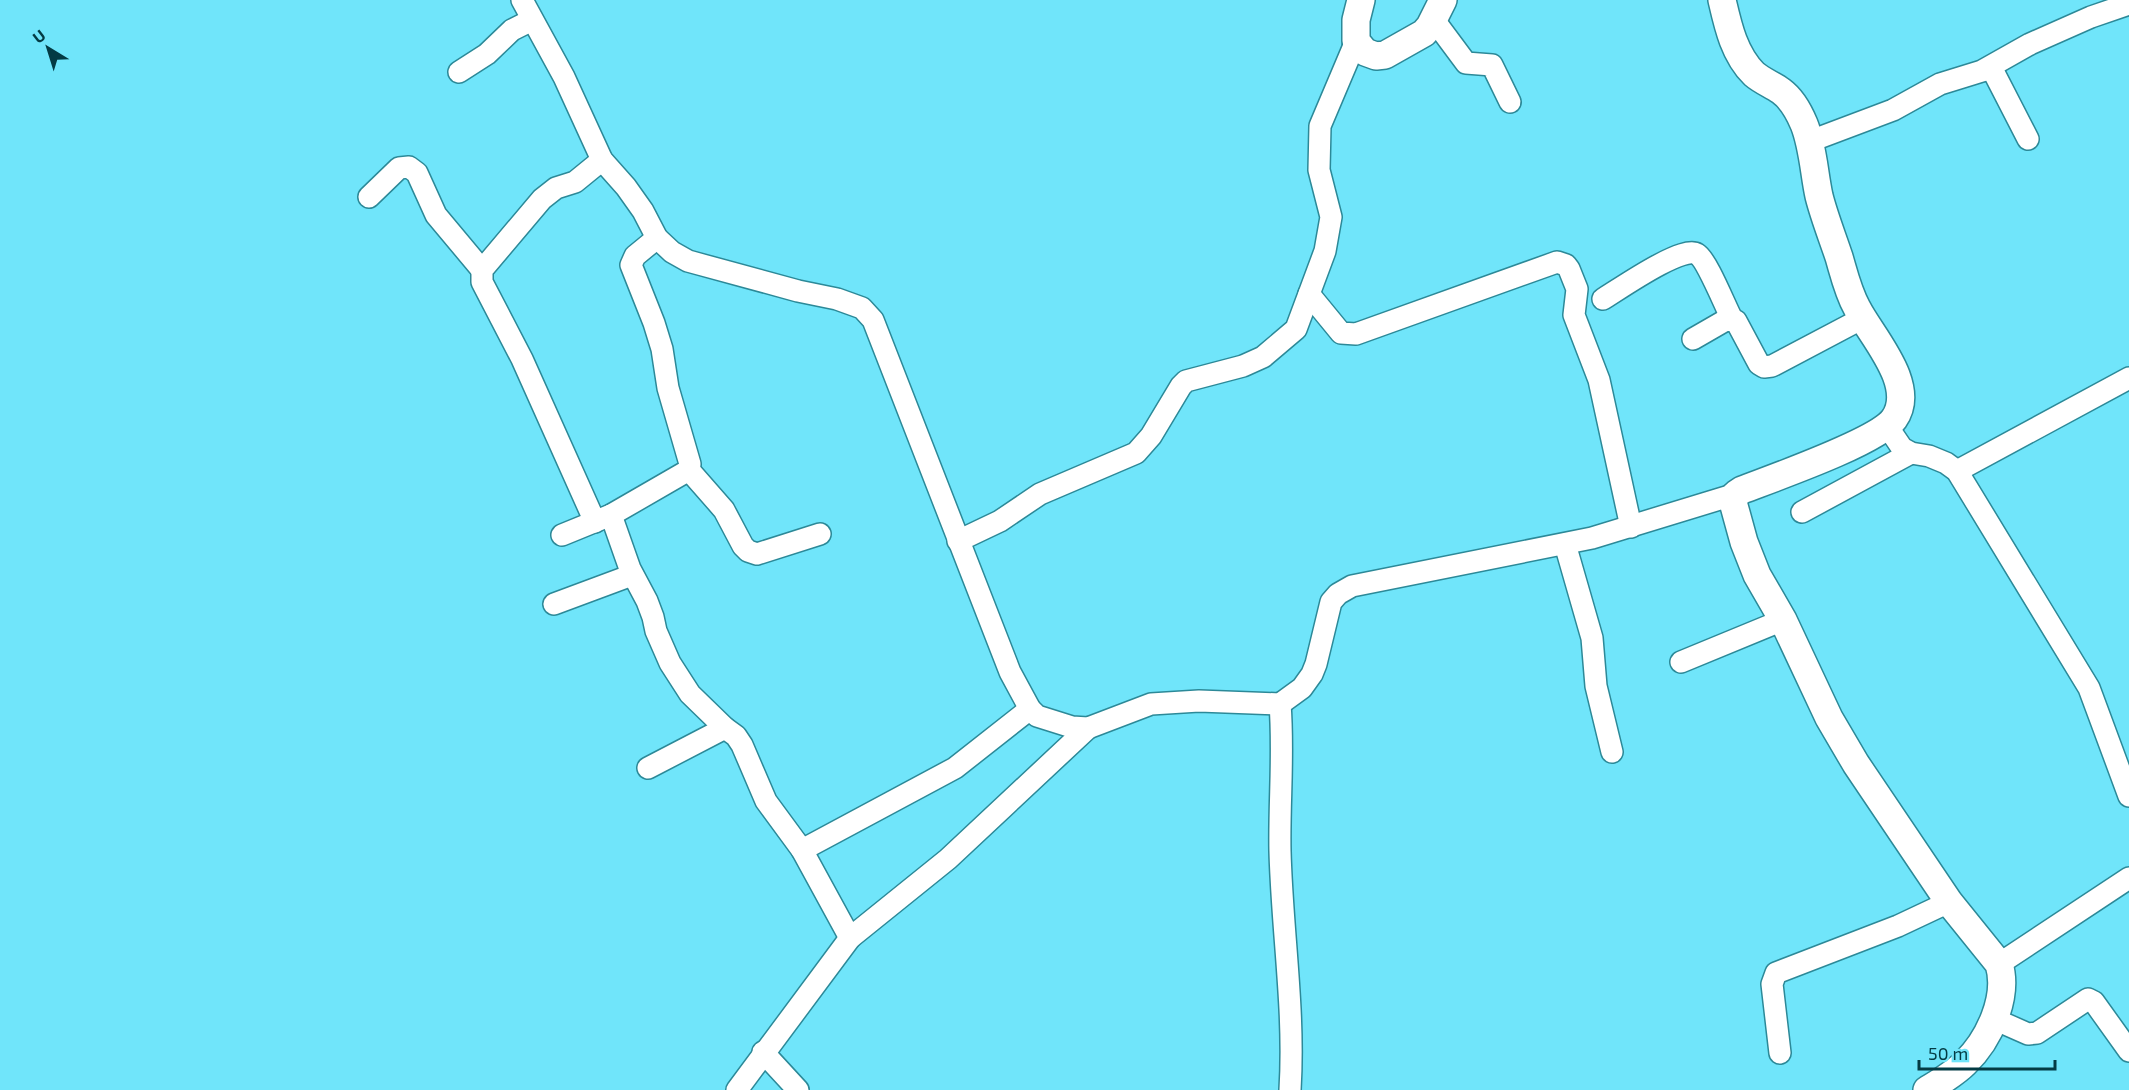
<svg xmlns="http://www.w3.org/2000/svg" width="2129" height="1090" font-family="'Exo 2',sans-serif">
<style>
.lines{fill:none;stroke-linecap:round;stroke-linejoin:round}
.minor-casing{stroke:#2c8998;stroke-width:24}
.tertiary-casing{stroke:#2c8998;stroke-width:30}
.minor{stroke:#fff;stroke-width:21}
.tertiary{stroke:#fff;stroke-width:27}
</style>
<rect width="100%" height="100%" fill="#70e5fa"/>
<g class="lines">
<g class="minor-casing">
<g id="minor">
<path d="M522,0L564,77L602,160L626,187L643,211L657,238L672,252L688,261L798,291L837,299L862,308L873,320L1010,672L1030,709L1037,716L1072,727L1088,728L1151,704L1199,701L1280,704L1302,688L1312,674L1316,664L1331,602L1338,594L1352,586L1592,538L1736,494"/>
<path d="M1434,20L1466,63L1492,65L1510,102"/>
<path d="M1991,67L2028,139"/>
<path d="M459,72L487,54L512,30L532,20"/>
<path d="M1808,142L1893,110L1940,84L1982,71L2030,44L2091,17L2129,4"/>
<path d="M369,197L399,168L409,167L417,173L436,215L482,270"/>
<path d="M1309,294L1341,333L1356,334L1557,262L1566,265L1569,269L1577,289L1574,315L1599,380L1631,527"/>
<path d="M1603,299C1618,290 1682,245 1697,254C1707,260 1725,306 1732,319"/>
<path d="M1693,339L1726,320L1736,321L1759,364L1764,367L1772,366L1863,318"/>
<path d="M1887,426L1902,448L1911,453L1929,456L1946,463L1957,471L2089,688L2129,796"/>
<path d="M689,470L724,510L743,546L748,551L757,554L820,534"/>
<path d="M1957,471L2129,378"/>
<path d="M1802,512L1911,453"/>
<path d="M611,515L630,569L647,601L653,617L656,631L670,663L690,694L725,728L736,736L742,745L766,801L802,850L850,938"/>
<path d="M595,522L522,359L482,282V270L542,199L556,188L575,182L602,160"/>
<path d="M562,535L611,515L689,470L690,464L668,388L662,349L654,323L631,265L635,256L657,238"/>
<path d="M958,541L1000,521L1040,494L1136,453L1151,436L1181,386L1186,381L1243,366L1263,357L1296,329L1325,251L1331,217L1319,170L1320,126L1356,41"/>
<path d="M1565,544L1592,638L1596,686L1612,752"/>
<path d="M554,604L632,575"/>
<path d="M1681,662L1783,620"/>
<path d="M1280,704C1284,753 1279,802 1280,851C1282,931 1295,1010 1290,1090"/>
<path d="M648,768L725,728"/>
<path d="M802,850L955,768L1030,709"/>
<path d="M1999,964L2129,878"/>
<path d="M1994,1019L2028,1034L2037,1033L2088,999L2094,1002L2129,1051"/>
<path d="M763,1052L798,1090"/>
<path d="M1780,1053L1772,984L1776,973L1898,926L1949,902"/>
<path d="M737,1090L850,938L948,859L1088,728"/>
</g>
</g>
<g class="tertiary-casing">
<g id="tertiary">
<path d="M1361,0L1356,20V41L1365,52L1376,56L1385,55L1424,33L1430,26L1443,0"/>
<path d="M1722,0C1728,26 1734,54 1754,74C1762,81 1773,85 1781,91C1792,99 1799,112 1804,124C1813,146 1814,173 1819,196C1824,216 1832,236 1839,257C1844,274 1848,292 1857,308C1871,336 1918,385 1894,419C1877,442 1773,478 1742,490L1736,494L1733,502L1744,542L1757,575L1783,620L1829,718L1856,764L1949,902L1999,964C2009,997 1989,1040 1965,1063C1954,1074 1940,1082 1927,1090"/>
</g>
</g>
<use href="#minor" class="minor"/>
<use href="#tertiary" class="tertiary"/>
</g>
<g transform="translate(48 48) rotate(322)" stroke="#70e5fa" stroke-width="4.5" paint-order="stroke">
<path d="M0-4.5L10 22L0 15L-10 22Z" fill="#033b44"/>
<text y="-9" font-size="16" font-weight="bold" text-anchor="middle" fill="#033b44">U</text>
</g>
<path d="M1919 1060v9h136v-9" fill="none" stroke="#033b44" stroke-width="3"/>
<text x="1928" y="1060" font-size="18" fill="#033b44" stroke="#70e5fa" stroke-width="4.5" paint-order="stroke">50 m</text>
</svg>
